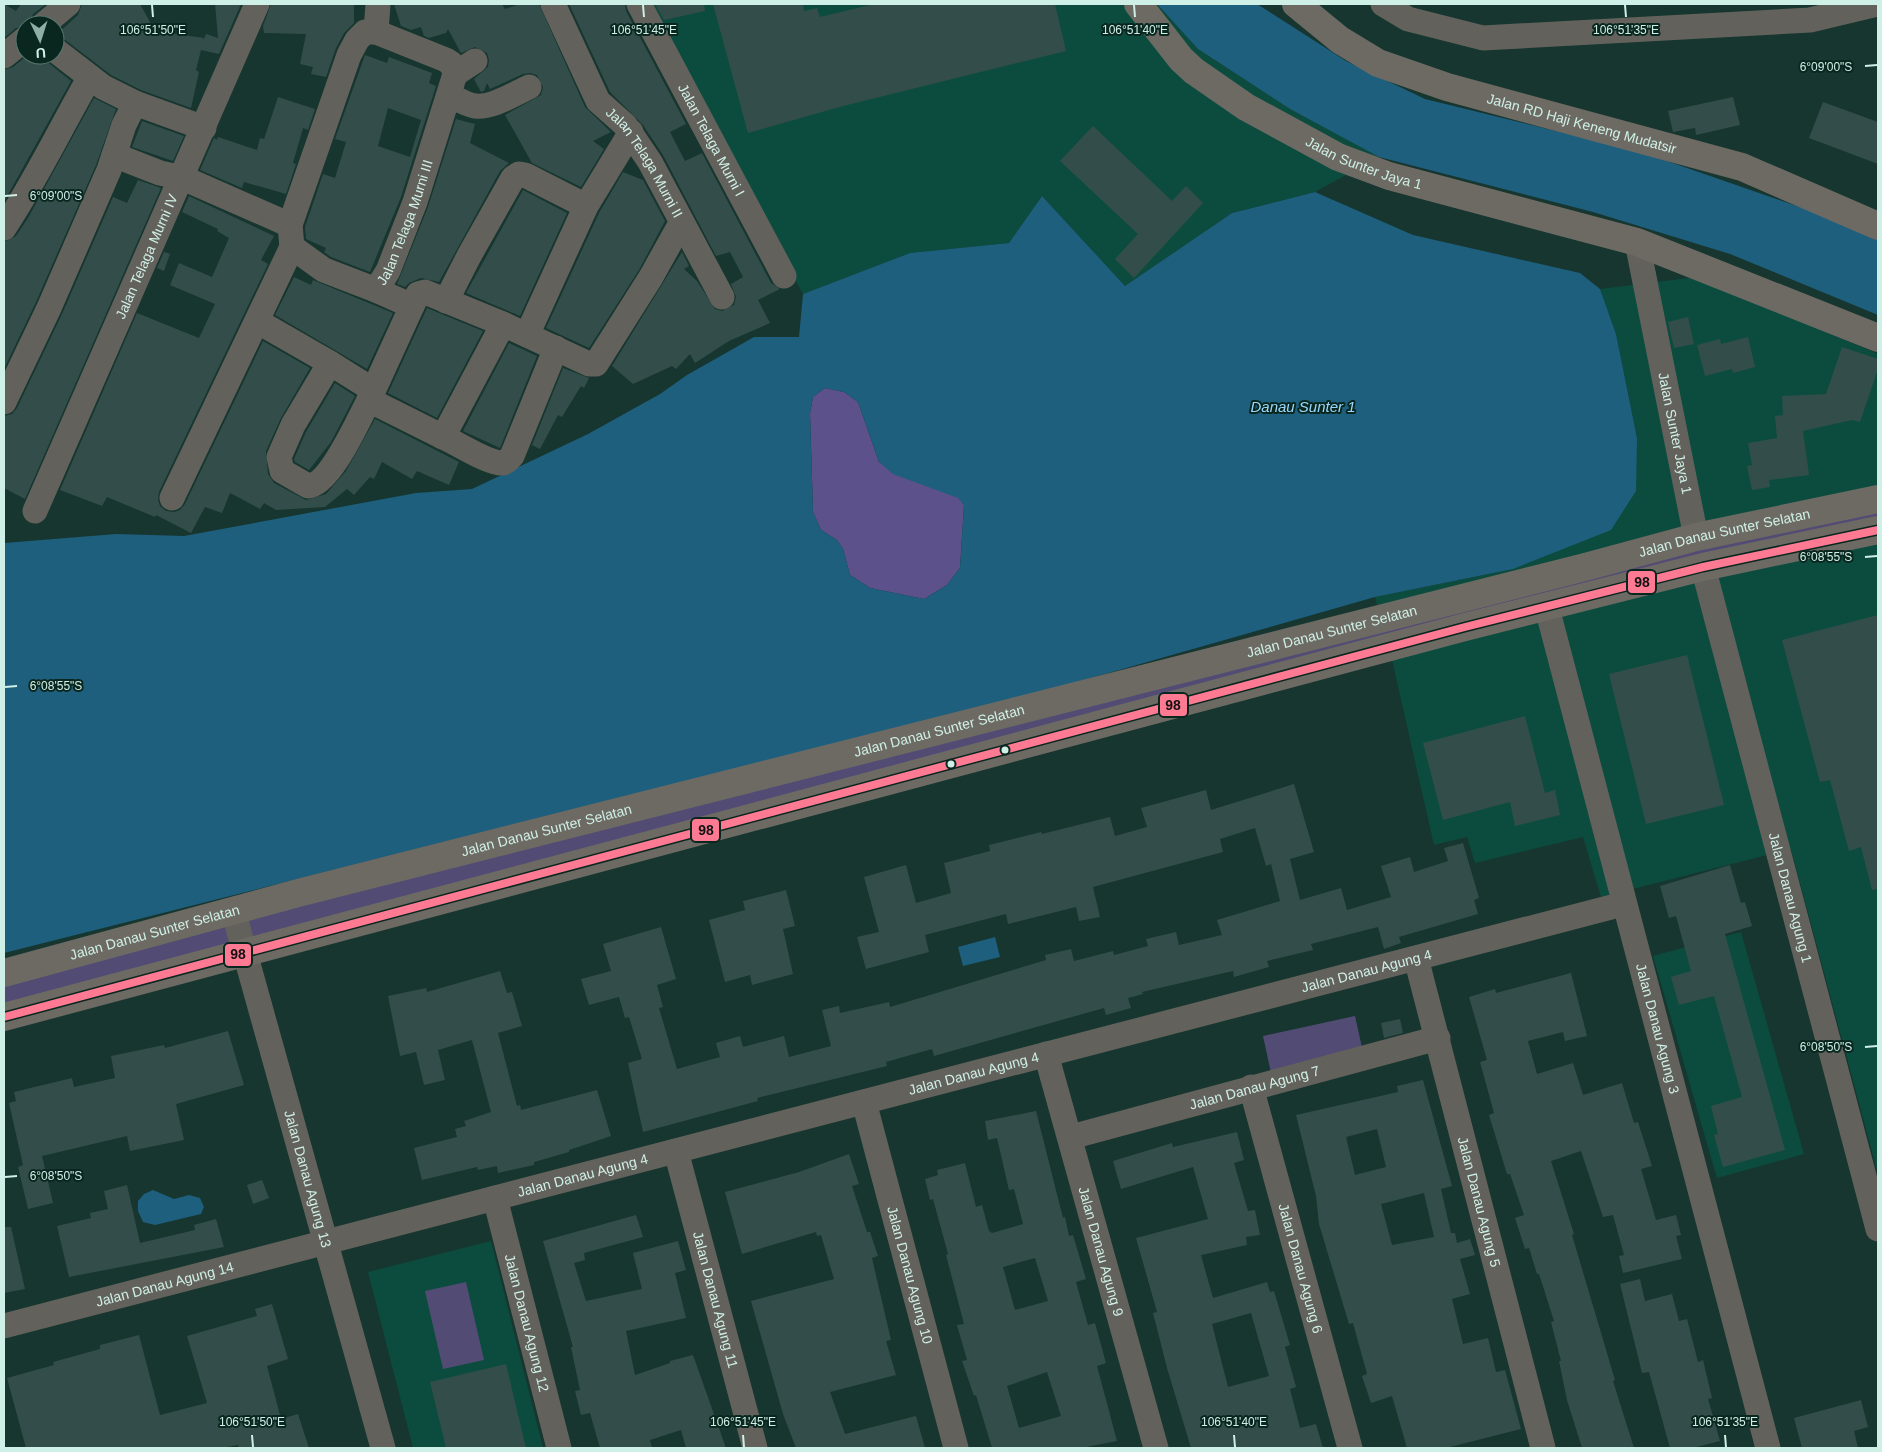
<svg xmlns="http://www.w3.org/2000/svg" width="1882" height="1452" font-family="Helvetica,sans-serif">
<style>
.built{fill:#0c4c3f}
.green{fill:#524c75}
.forest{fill:#5d518b}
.water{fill:#1e5f7d;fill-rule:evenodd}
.building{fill:#334e4a;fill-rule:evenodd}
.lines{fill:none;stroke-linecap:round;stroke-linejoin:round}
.street{stroke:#63615c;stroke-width:25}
.secondary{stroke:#6d6a64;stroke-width:28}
.bus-1-casing{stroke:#09261f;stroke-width:11}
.bus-1{stroke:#fe7a93;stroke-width:8}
.ticks{fill:none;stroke:#cff0e6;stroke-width:2}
.bus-dot{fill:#cff0e6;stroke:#09261f;stroke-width:2}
.labels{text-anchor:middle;stroke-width:4;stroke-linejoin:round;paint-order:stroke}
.street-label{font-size:14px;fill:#cff0e6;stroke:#09261f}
.water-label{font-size:15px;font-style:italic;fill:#99d8fd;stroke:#09261f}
.ticks-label{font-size:12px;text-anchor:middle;fill:#cff0e6;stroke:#09261f;stroke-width:4;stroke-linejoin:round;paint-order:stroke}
.line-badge{stroke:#09261f;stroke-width:2}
.pale-badge-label{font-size:14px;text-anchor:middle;font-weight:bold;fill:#111}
</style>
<rect width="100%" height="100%" fill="#16362f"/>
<g class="built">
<path d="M644,4H1157L1198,49L1290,109L1379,157L1315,192L1232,213L1125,286L1042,196L1009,243L910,253L803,294Z"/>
<path d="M1696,277L1878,354V1174L1791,849L1601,897L1583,837L1475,863L1467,837L1434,845L1392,660L1375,597L1513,569L1637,438L1616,334L1600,289Z"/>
<path d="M1741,932L1804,1154L1717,1178L1653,956Z"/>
<path d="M491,1241L543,1448H413L368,1272Z"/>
</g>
<g class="green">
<path d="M1878,501V533L4,1017V973Z"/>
<path d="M1355,1016L1363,1052L1271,1073L1263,1036Z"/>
<path d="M466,1282L484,1360L443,1369L425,1291Z"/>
</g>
<path class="forest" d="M825,388L844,392L858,402L879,462L958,497L964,505L960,568L947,585L924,599L870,588L850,575L843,549L837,540L821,530L813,512L810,413L813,397Z"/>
<g class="water">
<path d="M1157,4H1257L1346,61L1425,99L1641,152L1811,211L1878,239V315L1730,254L1593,212L1379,157L1290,109L1198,49Z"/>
<path d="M1315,192L1413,235L1580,273L1600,289L1616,334L1637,438L1636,491L1611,530L1513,569L1375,597L1070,684L4,953V543L116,534L184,536L416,493L472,489L588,434L660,394L687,375L754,337H799L803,294L910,253L1009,243L1042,196L1125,286L1232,213ZM825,388L844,392L858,402L879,462L893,474L958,498L964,505L960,568L947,585L924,599L870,588L850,575L843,549L837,540L821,530L813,512L810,413L813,397Z"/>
<path d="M995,937L1000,957L963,966L958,947Z"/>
<path d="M153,1190L174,1199L189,1195L200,1198L204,1207L201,1214L155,1225L143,1222L138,1211V1201L144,1194Z"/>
</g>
<g class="building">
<path d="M4,4L16,11L21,4H46L33,14L29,25L16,28L4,38Z"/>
<path d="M82,4H140L155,31L204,38L203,42L206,34L218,38L215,4H241L219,54L201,50L196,70L199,72L191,108L141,90L111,75L64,39L55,36L78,15Z"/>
<path d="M271,4H354V23L344,33L336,48L326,77L311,74L313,67L300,64L306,34L264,33L263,26Z"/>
<path d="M394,4H502L505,9L520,4H539L585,107L611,132L593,141L604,149L581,187L532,163L505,115L541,95L543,87L537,75L530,73L523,74L490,89L487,83L484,91L481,92L474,79L488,67L489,60L487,53L475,47L461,53L448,29L446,33L429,38L424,36L421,27L411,30L401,26Z"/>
<path d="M569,4H625L626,11L686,124L670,132L685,161L702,153L771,283L780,289L758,300L770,323L729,341L695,363L690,354L676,369L672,366L633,384L612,366L682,252L689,266L684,269L697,281L715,309L722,311L734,305L736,297L731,284L743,277L730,252L716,256L663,155L643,125L610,92Z"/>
<path d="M655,4H704L705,11L664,20Z"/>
<path d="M713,4H803L804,11L817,8L820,17L874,4H1055L1066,51L843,106L748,133Z"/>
<path d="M28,55H42L46,61L71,81L4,202V70L13,67Z"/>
<path d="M365,55L387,63L389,57L432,73L429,83L436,86L401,197L370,272L331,257L324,252L326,248L306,239L305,227L323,174L335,178L346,142L335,139ZM388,108L421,120L410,157L378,146Z"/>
<path d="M278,97L315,109L308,130L303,128L293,163L296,164L286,194L244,182L242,188L200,170L214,138L217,140L218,137L257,150L260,138L264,139Z"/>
<path d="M1733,97L1740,125L1696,135L1695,128L1673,132L1668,111Z"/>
<path d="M94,98L116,109L96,165L36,302L4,369V242L16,236L28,218Z"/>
<path d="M1823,102L1878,122V164L1809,138Z"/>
<path d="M456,119L475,124L470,143L509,163L500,171L439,282L421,278L409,283L405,287L397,284L428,207Z"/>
<path d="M142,121L184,136L173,161L132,147Z"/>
<path d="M1093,126L1172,201L1186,186L1203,203L1134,278L1115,259L1138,234L1060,161Z"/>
<path d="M623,172L643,180L665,221L639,270L589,348L546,328L599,213Z"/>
<path d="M138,180L161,188L25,499L4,488V416L12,414L17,408L62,314L113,197L127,203Z"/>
<path d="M523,190L567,213L520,316L466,293Z"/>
<path d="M189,196L274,236L261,260L268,264L159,492L158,500L160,506L166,511L174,512L180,510L185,504L263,341L310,368L281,418L266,451L268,474L274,483L306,500L326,494L346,471L375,419L459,462L449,485L417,471L412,479L382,462L374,479L370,477L354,495L347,489L325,507L276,510L264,503L260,509L230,493L222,513L205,507L191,533L156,515L155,517L107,497L102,506L60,490L137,313L199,338L215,304L170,285L179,263L212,277L229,238L217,231L218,229L182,212Z"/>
<path d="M164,252L170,254L164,271L157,268Z"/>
<path d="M294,277L311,285L313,280L393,313L367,369L275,315Z"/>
<path d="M427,308L483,331L437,418L388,393Z"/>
<path d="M1688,317L1694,344L1674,348L1668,322Z"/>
<path d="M1748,337L1755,367L1733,373L1732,369L1705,376L1697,345L1720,339L1721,344Z"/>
<path d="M509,343L537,356L500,448L463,431Z"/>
<path d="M1842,347L1878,359V369L1860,422L1852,420L1803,431L1809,475L1769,480L1770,487L1752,490L1747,466L1752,465L1748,443L1777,438L1775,416L1783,415L1782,396L1826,394Z"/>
<path d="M563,368L589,378L584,388L581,386L562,417L558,415L540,449L532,445Z"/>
<path d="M335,383L355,396L331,442L309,470L295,462L294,459L306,432Z"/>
<path d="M1878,615V889L1872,890L1861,847L1849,851L1830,780L1820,782L1782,640Z"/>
<path d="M1687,655L1724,805L1646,824L1609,674Z"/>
<path d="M1525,716L1545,793L1555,790L1560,815L1515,826L1510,802L1443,820L1423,743Z"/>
<path d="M1294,784L1314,852L1290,859L1300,900L1341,888L1347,910L1391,897L1381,866L1410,857L1414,872L1448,861L1444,848L1463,843L1479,898L1474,900L1478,914L1399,937L1401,943L1384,949L1378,927L1311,944L1313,950L1267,961L1269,967L1234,977L1233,971L1142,992L1143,994L1128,998L1131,1008L1106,1015L1104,1008L934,1056L932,1049L886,1062L887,1066L757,1098L758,1101L643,1132L628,1063L642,1059L629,1017L625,1018L619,997L589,1005L581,979L611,971L603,944L661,927L676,979L657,985L663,1007L659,1008L677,1069L720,1057L716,1043L740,1036L743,1047L784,1036L789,1057L831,1046L822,1010L839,1006L840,1013L889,1002L890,1007L1046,960L1045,955L1071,949L1074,961L1113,951L1114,955L1148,946L1146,939L1176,932L1179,945L1222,935L1217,920L1280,901L1271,864L1266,866L1255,828L1220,839L1223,852L1093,887L1100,917L1079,921L1076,907L1008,924L1006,914L925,935L929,952L866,969L857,937L879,932L864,877L906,865L916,903L951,893L944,863L990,851L989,845L1041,832L1042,834L1110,817L1115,836L1147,827L1141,808L1206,790L1211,810Z"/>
<path d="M1730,865L1741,903L1745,902L1752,926L1725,934L1785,1150L1723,1167L1714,1135L1718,1134L1711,1106L1742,1097L1714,996L1679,1005L1671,977L1691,971L1676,916L1669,918L1660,886Z"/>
<path d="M786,890L795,926L783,929L793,974L752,985L750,975L725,982L709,920L745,910L743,901Z"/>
<path d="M500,971L507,993L512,992L522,1026L498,1033L517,1106L520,1105L521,1110L597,1090L611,1136L569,1150V1152L534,1162V1165L498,1173L497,1166L478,1170L477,1167L422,1180L414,1148L457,1137L455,1129L466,1126L464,1121L491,1112L472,1040L438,1050L445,1080L424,1085L416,1052L400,1056L388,996L426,988L427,992Z"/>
<path d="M1571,973L1587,1036L1565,1041L1563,1032L1528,1041L1537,1074L1573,1063L1583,1095L1622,1083L1634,1123L1638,1122L1652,1166L1641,1169L1656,1220L1676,1215L1681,1235L1676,1236L1682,1259L1623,1273L1619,1256L1624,1255L1613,1215L1603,1217L1581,1151L1551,1161L1574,1234L1572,1235L1615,1380L1613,1381L1634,1448H1582L1567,1400L1559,1361H1561L1551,1322L1554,1321L1539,1274H1537L1529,1248L1525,1249L1515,1218L1524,1215L1510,1174H1507L1489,1115L1494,1113L1480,1062L1487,1060L1469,997L1495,989L1496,993Z"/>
<path d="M1400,1019L1403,1033L1384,1038L1381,1023Z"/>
<path d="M228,1031L244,1085L176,1104L184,1140L130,1151L127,1136L42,1156L53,1203L28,1209L18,1167L23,1165L9,1103L16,1101L14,1092L72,1078L74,1087L115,1078L111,1056L164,1045L165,1048Z"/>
<path d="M1423,1080L1452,1186L1441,1189L1451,1233H1455L1457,1243L1470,1239L1475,1255L1460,1259L1470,1294L1452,1299L1463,1344L1488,1338L1496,1372L1505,1370L1521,1429L1446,1448H1407L1392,1396L1371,1403L1362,1376L1367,1374L1353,1323L1349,1324L1319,1224L1316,1196L1296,1115L1398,1092L1397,1086ZM1377,1129L1386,1167L1355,1175L1346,1137ZM1424,1193L1434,1237L1392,1245L1381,1204Z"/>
<path d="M1036,1111L1063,1218L1065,1217L1069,1236L1073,1235L1086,1279L1076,1282L1088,1325L1095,1323L1106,1363L1097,1366L1117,1441L1081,1448H992L976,1395L974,1396L962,1361L967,1360L957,1325L964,1324L946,1255L948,1254L933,1199L930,1200L925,1179L938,1175L937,1170L965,1163L976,1207L982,1205L989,1231L992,1233L1023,1224L1014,1189L1009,1190L997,1138L988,1140L985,1121ZM1035,1258L1048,1301L1015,1310L1003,1267ZM1047,1372L1061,1416L1019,1428L1007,1386Z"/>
<path d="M1237,1132L1244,1160L1234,1163L1248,1211L1255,1210L1260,1235L1246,1237L1247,1245L1201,1255L1213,1298L1267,1282L1270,1292L1274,1291L1290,1345L1285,1347L1296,1387L1290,1389L1300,1428L1316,1424L1323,1448H1191L1167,1368L1153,1313L1157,1312L1136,1238L1208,1219L1193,1167L1121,1189L1113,1161L1172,1143L1173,1147ZM1251,1313L1269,1376L1228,1387L1212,1324Z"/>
<path d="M849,1154L859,1184L852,1186L867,1232H870L878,1256L872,1258L891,1340L886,1341L896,1375L830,1392L845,1434L916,1416L925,1448H796L783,1414L751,1301L834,1279L821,1235L817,1236L816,1232L742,1254L725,1192L799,1172Z"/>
<path d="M262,1180L269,1198L253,1204L247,1185Z"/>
<path d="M127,1185L140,1243L195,1230L194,1225L216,1219L224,1247L69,1277L57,1226L91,1218L90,1213L108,1209L104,1191Z"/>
<path d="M636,1215L643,1237L584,1253L585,1260L574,1263L586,1301L642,1289L633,1253L678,1241L686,1270L675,1273L686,1318L626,1331L635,1375L670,1363V1361L693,1355L726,1448H686L681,1430L650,1440L652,1448H600L590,1413L581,1415L575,1391L580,1390L571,1347H573L543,1241Z"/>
<path d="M4,1227H11L25,1289L4,1293Z"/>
<path d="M1640,1279L1645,1301L1672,1294L1679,1321L1687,1319L1698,1362L1703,1360L1712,1398L1708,1399L1720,1441L1692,1448H1670L1649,1372L1642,1373L1620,1284Z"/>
<path d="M272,1304L288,1359L267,1366L281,1419L298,1414L309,1448H239L238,1445L221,1448H26L7,1378L54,1365L53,1362L100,1349V1345L139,1335L160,1415L207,1403L187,1336L257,1316L255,1309Z"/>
<path d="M506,1364L526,1448H446L430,1382Z"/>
<path d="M1861,1400L1868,1427L1854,1431L1858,1448H1802L1794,1418Z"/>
</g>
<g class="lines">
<g class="street">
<path id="s1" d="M553,4L598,101L625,125L650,162L722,297"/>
<path id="s2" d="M639,4L784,276"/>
<path d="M1383,4L1408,19L1483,38L1810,20L1877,4"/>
<path d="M43,25L68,4"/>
<path d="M55,50L103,87L135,103L204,128"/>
<path d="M4,56L25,39"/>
<path d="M455,74L475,61"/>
<path d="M449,95C457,99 467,105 475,106C492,108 514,94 529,87"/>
<path id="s3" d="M114,155L160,173L183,178L290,225L292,247L324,270L376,290L388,271L415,202L455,74L452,64L446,60L376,32L378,4"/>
<path d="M290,225L349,55L357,40L365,32H376"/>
<path d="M4,228C36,180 61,127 90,77"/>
<path id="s4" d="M1637,242L1696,537"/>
<path d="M376,290L412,306L418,294L425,292L503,324L589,364H596L651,277L681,223"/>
<path d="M446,301L469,256L513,178L519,174L525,175L586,206"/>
<path d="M257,321L330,363"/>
<path d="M527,335L586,206L631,132"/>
<path d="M373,390L330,363L293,425L279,457L282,471L308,486C330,485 359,419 369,400L443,437L503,324"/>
<path d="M369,400L412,306"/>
<path d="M4,402L49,308L109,170L124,125L135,103"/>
<path d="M443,437C457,443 489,464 503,463C507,462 509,459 512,456L556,348"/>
<path d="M172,498L292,247"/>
<path id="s5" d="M35,511L257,4"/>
<path id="s6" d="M1703,567L1878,1229"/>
<path id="s7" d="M1547,608L1768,1448"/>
<path id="s8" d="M233,910L383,1448"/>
<path id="s9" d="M1416,958L1543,1448"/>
<path id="s10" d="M1046,1054L1156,1448"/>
<path id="s11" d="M1251,1087L1350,1448"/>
<path id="s12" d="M864,1102L956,1448"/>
<path id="s13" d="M1071,1137L1438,1038"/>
<path id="s14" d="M676,1151L755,1448"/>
<path id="s15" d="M495,1198L559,1448"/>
<path id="s16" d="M4,1326L1623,904"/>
</g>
<g class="secondary">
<path id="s17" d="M1138,4L1181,59L1194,71L1246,107L1338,157L1389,176L1637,242L1878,338"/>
<path id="s18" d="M1296,4L1340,40L1378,63L1447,87L1742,167L1878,226"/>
<path id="s19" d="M4,973L298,893L1585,567L1696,537L1878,499"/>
<path d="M4,1017L1465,627L1703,567L1878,530"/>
</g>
<g class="bus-1-casing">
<path id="bus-1" d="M4,1017L1465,627L1703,567L1878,530"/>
</g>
<use href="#bus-1" class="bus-1"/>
</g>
<path class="ticks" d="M152,5L153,17M643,5L644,17M1134,5L1135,17M1625,5L1626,17M1865,66L1877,65M5,196L17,195M1865,557L1877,556M5,687L17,686M1865,1047L1877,1046M5,1177L17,1176M252,1435L253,1447M743,1435L744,1447M1234,1435L1235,1447M1725,1435L1726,1447"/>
<g class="bus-dot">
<circle cx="1005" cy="750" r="4.5"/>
<circle cx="951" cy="764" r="4.5"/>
</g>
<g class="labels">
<g class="street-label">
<text dy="5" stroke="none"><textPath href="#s18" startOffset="314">Jalan RD Haji Keneng Mudatsir</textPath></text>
<text dy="5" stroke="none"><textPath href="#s2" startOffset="154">Jalan Telaga Murni I</textPath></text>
<text dy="5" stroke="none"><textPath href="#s17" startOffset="282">Jalan Sunter Jaya 1</textPath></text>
<text dy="5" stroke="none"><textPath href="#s1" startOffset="185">Jalan Telaga Murni II</textPath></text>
<text dy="5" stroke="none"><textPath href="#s3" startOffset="381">Jalan Telaga Murni III</textPath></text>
<text dy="5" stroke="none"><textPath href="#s5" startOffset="278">Jalan Telaga Murni IV</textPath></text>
<text dy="5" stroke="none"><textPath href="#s4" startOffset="195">Jalan Sunter Jaya 1</textPath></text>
<text dy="5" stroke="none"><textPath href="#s19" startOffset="1776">Jalan Danau Sunter Selatan</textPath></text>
<text dy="5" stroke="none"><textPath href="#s19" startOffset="1371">Jalan Danau Sunter Selatan</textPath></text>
<text dy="5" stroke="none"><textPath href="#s19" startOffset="966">Jalan Danau Sunter Selatan</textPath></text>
<text dy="5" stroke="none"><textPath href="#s19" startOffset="561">Jalan Danau Sunter Selatan</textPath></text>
<text dy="5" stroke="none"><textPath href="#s6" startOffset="342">Jalan Danau Agung 1</textPath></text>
<text dy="5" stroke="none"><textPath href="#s19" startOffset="156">Jalan Danau Sunter Selatan</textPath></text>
<text dy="5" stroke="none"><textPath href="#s16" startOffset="1408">Jalan Danau Agung 4</textPath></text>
<text dy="5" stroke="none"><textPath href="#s7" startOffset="435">Jalan Danau Agung 3</textPath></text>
<text dy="5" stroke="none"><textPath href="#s16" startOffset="1002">Jalan Danau Agung 4</textPath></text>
<text dy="5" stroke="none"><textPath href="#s13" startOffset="190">Jalan Danau Agung 7</textPath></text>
<text dy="5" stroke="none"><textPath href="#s16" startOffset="598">Jalan Danau Agung 4</textPath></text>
<text dy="5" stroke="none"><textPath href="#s8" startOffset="279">Jalan Danau Agung 13</textPath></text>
<text dy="5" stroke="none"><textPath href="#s9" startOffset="252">Jalan Danau Agung 5</textPath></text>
<text dy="5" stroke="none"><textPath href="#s10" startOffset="205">Jalan Danau Agung 9</textPath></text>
<text dy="5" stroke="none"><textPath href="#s11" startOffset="188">Jalan Danau Agung 6</textPath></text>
<text dy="5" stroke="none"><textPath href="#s12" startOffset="179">Jalan Danau Agung 10</textPath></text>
<text dy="5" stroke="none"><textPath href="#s16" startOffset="166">Jalan Danau Agung 14</textPath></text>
<text dy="5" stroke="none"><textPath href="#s14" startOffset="154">Jalan Danau Agung 11</textPath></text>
<text dy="5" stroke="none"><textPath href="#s15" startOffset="129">Jalan Danau Agung 12</textPath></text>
</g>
<g class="water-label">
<text x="1303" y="412">Danau Sunter 1</text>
</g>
</g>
<g class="ticks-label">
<text x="153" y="34">106°51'50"E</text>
<text x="644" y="34">106°51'45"E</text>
<text x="1135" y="34">106°51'40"E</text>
<text x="1626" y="34">106°51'35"E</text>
<text x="1826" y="71">6°09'00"S</text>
<text x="56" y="200">6°09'00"S</text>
<text x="1826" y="561">6°08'55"S</text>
<text x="56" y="690">6°08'55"S</text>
<text x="1826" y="1051">6°08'50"S</text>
<text x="56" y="1180">6°08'50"S</text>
<text x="252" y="1426">106°51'50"E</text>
<text x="743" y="1426">106°51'45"E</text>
<text x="1234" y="1426">106°51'40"E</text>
<text x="1725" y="1426">106°51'35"E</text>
</g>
<g class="line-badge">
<rect x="1627" y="570" width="29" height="24" rx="5" fill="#fe7a93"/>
<rect x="1159" y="693" width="29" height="24" rx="5" fill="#fe7a93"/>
<rect x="691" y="818" width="29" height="24" rx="5" fill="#fe7a93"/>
<rect x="224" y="943" width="28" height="24" rx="5" fill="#fe7a93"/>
</g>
<g class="pale-badge-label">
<text x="1642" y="587">98</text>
<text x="1173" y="710">98</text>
<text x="706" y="835">98</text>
<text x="238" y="959">98</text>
</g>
<rect width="1882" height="1452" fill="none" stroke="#cff0e6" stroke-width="10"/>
<g transform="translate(40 40) rotate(176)"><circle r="24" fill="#09261f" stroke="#58776f"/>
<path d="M0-4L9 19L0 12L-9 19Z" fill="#8eafa6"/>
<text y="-8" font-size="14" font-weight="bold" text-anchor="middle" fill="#cff0e6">U</text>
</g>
</svg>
